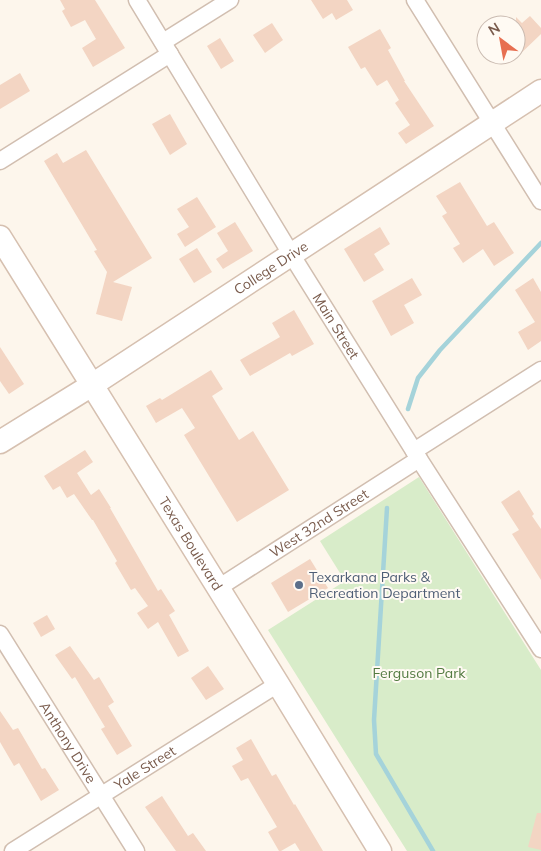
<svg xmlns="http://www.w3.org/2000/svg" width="541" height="851" font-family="Mulish,sans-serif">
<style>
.green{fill:#d8ecc9}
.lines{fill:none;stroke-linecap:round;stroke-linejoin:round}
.stream{stroke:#a5d3da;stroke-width:4.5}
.building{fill:#f3d5c3}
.street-casing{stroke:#d1beb0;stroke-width:19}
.secondary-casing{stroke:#d6c0b0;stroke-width:25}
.street{stroke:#fff;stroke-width:16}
.secondary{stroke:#fff;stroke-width:22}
.service-dot{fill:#5c6f8a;stroke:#fffaf3;stroke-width:2}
.labels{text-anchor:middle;stroke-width:4;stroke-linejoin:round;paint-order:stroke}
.street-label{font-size:14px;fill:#7a5c4d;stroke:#fffaf3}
.service-label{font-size:14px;fill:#4e5e75;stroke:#fffaf3;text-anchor:start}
.park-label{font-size:14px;fill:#537a41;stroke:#fffaf3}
</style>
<rect width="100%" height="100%" fill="#fdf6ec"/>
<path class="green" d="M419,477L541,670V851H407L268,630L345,581L320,541Z"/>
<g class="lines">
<g class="stream">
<path d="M408,409L418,378L440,350L541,243"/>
<path d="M387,508L374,720L376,754L433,851"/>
</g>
</g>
<g class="building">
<path d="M60,0H95L125,48L93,67L82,48L96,39L85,20L71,27L62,11L65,9Z"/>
<path d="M311,0H347L353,10L336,20L332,13L323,19Z"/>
<path d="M530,16L541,28V34L516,58V17L522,23Z"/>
<path d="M272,23L283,40L265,53L253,35Z"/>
<path d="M380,29L391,48L388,50L405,81H404L434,126L406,144L398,133L410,125L395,103L399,100L387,80L377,86L365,67L361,69L348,47Z"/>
<path d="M220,38L234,61L221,69L207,46Z"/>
<path d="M20,73L30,91L0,109V85Z"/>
<path d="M170,114L187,144L170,155L152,124Z"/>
<path d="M86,150L152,258L113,282L132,287L122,321L96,314L107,272L94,251L97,250L44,161L57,153L63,163Z"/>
<path d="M460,182L487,226L494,222L514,253L494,266L483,249L463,263L453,248L460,244L442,216L447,213L436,196Z"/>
<path d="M197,197L216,227L185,247L177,234L189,227L177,209Z"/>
<path d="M235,222L253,251L223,269L216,259L228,251L217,233Z"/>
<path d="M380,227L390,244L374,254L384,270L364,282L344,249Z"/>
<path d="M197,248L212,272L194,283L179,259Z"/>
<path d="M412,278L422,295L404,305L414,323L391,336L372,301Z"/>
<path d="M533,278L541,292V341L528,350L518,332L535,322L515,290Z"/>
<path d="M294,310L314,344L292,356L290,353L250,376L240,360L280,337L272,323Z"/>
<path d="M0,347L24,384L9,394L0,381Z"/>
<path d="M211,370L223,389L212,396L239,440L253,431L289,490L237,522L184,435L195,428L182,408L156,423L146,406L160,398L162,400Z"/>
<path d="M85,450L93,462L77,473L91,495L99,489L111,508H110L158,591L161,589L175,611L169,615L189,651L178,657L158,622L148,629L137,613L148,606L135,588L131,590L115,563L117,561L93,520H92L74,494L67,498L60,486L53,490L44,476Z"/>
<path d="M519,490L534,514L532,516L541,529V580L512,534L519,530L501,502Z"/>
<path d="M310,559L328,588L288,612L271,583Z"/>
<path d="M47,615L55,629L41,637L33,623Z"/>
<path d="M70,646L94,680L99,677L114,702L108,706L132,746L117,755L101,729L105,727L75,677L72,679L55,655Z"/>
<path d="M208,666L224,689L206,700L191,678Z"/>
<path d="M0,711L13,730L18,728L42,769L45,768L59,790L41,801L19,763L14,766L0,742Z"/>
<path d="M251,739L272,776L276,774L294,805L295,804L323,851H300L295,843L281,851H279L268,832L277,827L248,778L241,781L232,766L243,760L236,748Z"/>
<path d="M162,796L188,836L193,833L206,851H176L145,807Z"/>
<path d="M537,813H541V850L528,847Z"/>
</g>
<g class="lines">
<g class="street-casing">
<g id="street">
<path id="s1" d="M137,0L291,254L419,459L541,649"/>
<path d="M415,0L541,201"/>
<path d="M163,42L230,0"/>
<path d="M0,161L170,54"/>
<path d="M414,451L541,370"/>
<path id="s2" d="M218,588L419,459"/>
<path id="s3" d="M0,634L136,851"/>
<path id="s4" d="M13,851L278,684"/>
</g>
</g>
<g class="secondary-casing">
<g id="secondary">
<path id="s5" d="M0,237L278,684L380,851"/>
<path id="s6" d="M0,442L92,385L541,91"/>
</g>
</g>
<use href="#street" class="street"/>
<use href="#secondary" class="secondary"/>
</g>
<circle class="service-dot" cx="299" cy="585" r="5"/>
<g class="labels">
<g class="street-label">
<text dy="5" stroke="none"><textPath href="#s6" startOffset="322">College Drive</textPath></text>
<text dy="5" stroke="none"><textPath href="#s1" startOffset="382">Main Street</textPath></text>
<text dy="5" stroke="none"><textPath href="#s2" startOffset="120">West 32nd Street</textPath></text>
<text dy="5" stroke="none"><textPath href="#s5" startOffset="361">Texas Boulevard</textPath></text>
<text dy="5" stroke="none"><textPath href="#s3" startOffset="128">Anthony Drive</textPath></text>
<text dy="5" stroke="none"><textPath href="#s4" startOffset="156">Yale Street</textPath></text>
</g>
<g class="service-label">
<text x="309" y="582">Texarkana Parks &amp;<tspan x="309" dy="16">Recreation Department</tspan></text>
</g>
<g class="park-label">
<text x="419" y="678">Ferguson Park</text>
</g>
</g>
<g transform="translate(501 40) rotate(328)"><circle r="24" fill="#fffaf3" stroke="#cabbb1"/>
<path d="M0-4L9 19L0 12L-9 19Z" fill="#e76f51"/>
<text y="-8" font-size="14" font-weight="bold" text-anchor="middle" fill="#7a5c4d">N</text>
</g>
</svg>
